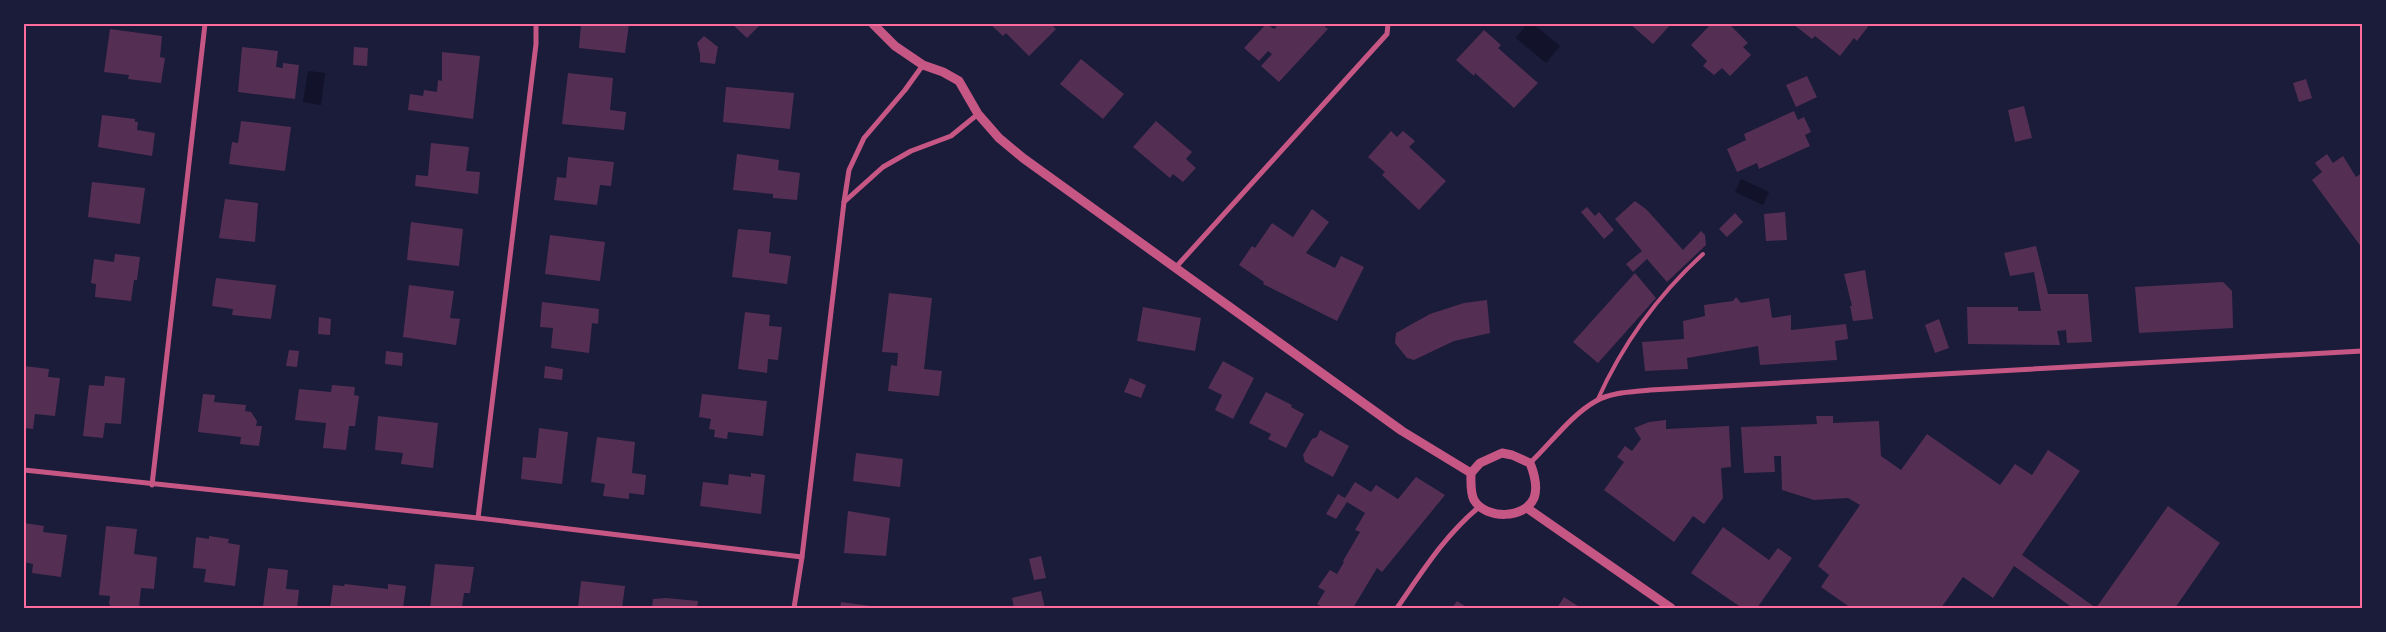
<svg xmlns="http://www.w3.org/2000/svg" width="2386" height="632" font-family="Cabin,sans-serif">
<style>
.water{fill:#12122b}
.building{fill:#542f53}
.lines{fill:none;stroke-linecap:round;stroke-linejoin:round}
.service{stroke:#c65784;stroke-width:4}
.minor{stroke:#c65784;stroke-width:5}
.tertiary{stroke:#c65784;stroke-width:9}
.neatline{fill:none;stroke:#ff6b9d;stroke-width:2}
</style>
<rect width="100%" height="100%" fill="#1b1b3a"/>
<g class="water">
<path d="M1527,24H1533L1560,46L1546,63L1516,38Z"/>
<path d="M308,71L325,73L321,105L303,102Z"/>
<path d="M1741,179L1769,192L1763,205L1735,192Z"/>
</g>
<g class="building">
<path d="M581,24H629L625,53L579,48Z"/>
<path d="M732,24H761L747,38Z"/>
<path d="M990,24H1051L1056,29L1029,56L1006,33L1003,36Z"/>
<path d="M1266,24L1274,29L1279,24H1322L1328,29L1279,82L1261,66L1272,54L1268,51L1259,61L1244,48Z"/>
<path d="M1630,24H1675L1673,26L1671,24L1653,44Z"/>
<path d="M1711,24H1729L1748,43L1743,47L1751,55L1730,76L1722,68L1714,75L1703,66L1707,61L1691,45Z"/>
<path d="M1793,24H1870L1857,41L1854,38L1840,56L1815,36L1812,39Z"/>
<path d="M110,29L162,36L160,57L165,58L161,83L128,79L129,75L104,72Z"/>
<path d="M1484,30L1501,45L1498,48L1538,83L1514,108L1475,73L1474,76L1456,60Z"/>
<path d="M704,36L718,47L715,64L700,62V54L697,43Z"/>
<path d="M242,47L278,51L276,67L283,68V63L299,65L295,99L238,92Z"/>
<path d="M354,47L368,48L367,66L353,65Z"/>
<path d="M442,52L480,56L473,119L408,110L410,94L423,96L424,90L437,92L438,80L442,81Z"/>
<path d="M1081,59L1124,94L1103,119L1060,84Z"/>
<path d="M568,73L613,78L610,110L626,112L624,130L562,124Z"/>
<path d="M1807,76L1817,97L1796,107L1786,85Z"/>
<path d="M2306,79L2312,98L2299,102L2293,83Z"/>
<path d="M726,87L794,93L790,129L723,122Z"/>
<path d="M2024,106L2032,138L2015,142L2008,110Z"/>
<path d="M1794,111L1798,120L1804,117L1811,132L1805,135L1810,146L1759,169L1757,163L1737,172L1727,149L1746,140L1744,134Z"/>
<path d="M102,115L135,119V122H138L137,130L155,133L152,156L98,147Z"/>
<path d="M241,121L291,127L285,171L229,164L232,142L238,143Z"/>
<path d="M1156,121L1192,152L1186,159L1196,168L1183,182L1173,174L1170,178L1133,147Z"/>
<path d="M1391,131L1397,137L1403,131L1415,141L1409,147L1446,181L1419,210L1382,175L1385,172L1368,157Z"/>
<path d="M431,143L469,147L466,171L480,172L478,194L415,186L416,175L428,176Z"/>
<path d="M737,154L779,160L778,170L800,173L797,200L773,198V194L733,190Z"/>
<path d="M2327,154L2333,163L2343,156L2356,177L2362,173V248L2312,180L2322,172L2315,163Z"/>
<path d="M568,157L614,162L611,186L600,185L597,205L554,200L557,177L566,178Z"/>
<path d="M92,182L145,188L140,224L88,217Z"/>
<path d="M225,199L258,203L255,242L219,238Z"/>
<path d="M1635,201L1647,210L1683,250L1701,231L1705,235L1706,245L1667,282L1647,259L1633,272L1626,264L1642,251L1615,219Z"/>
<path d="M1587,207L1595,216L1599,212L1614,230L1604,239L1581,212Z"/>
<path d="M1312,209L1329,222L1306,253L1335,268L1341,256L1364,267L1337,321L1263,284L1264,282L1239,265L1252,246L1255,248L1272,223L1293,237Z"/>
<path d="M1785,212L1787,240L1766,241L1764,214Z"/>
<path d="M1735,213L1743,222L1727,237L1719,229Z"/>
<path d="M411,222L463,229L459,266L407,260Z"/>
<path d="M738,229L771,232L769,253L791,256L787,284L732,277Z"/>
<path d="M550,235L605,242L600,281L545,274Z"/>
<path d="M2036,246L2048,294H2088L2092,342L2067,343L2066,330L2057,331L2060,345L1968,344L1967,307H2018V311H2041L2034,272L2010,276L2004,253Z"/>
<path d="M115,254L140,257L137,280H134L131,301L95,297L96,284L91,283L94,259L114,262Z"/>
<path d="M1865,270L1873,319L1853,321L1850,306H1852L1844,274Z"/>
<path d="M1635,273L1656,298L1598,363L1573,342Z"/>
<path d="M216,278L276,285L271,319L232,315L233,309L212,306Z"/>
<path d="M2223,282L2232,291L2233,328L2139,333L2135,287Z"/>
<path d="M409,285L454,291L450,318L460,319L456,345L403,337Z"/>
<path d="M889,293L932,298L924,369L942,371L939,396L888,391L891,365L897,366L898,353L882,352Z"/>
<path d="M1736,297L1741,303L1769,298L1772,318L1791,315V330L1846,324L1848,339L1835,341L1837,360L1760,365L1758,346L1687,358L1688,369L1645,371L1642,342L1684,339L1683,321L1705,316L1704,305L1733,301Z"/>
<path d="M1487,300L1490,333L1454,341L1414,360L1407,358L1395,343L1396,333L1430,314L1464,303Z"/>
<path d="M542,302L599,309L598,324L592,323L589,353L551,348L553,328L540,327Z"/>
<path d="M1143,307L1201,318L1195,351L1137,341Z"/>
<path d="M745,312L770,315L769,326L782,327L778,360L768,359L767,373L738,369Z"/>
<path d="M319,317L331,319L330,335L318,334Z"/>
<path d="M1939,319L1949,348L1935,353L1925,325Z"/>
<path d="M289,350L299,351L297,367L286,366Z"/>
<path d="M386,351L403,353L402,366L385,364Z"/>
<path d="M1223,361L1254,378L1233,419L1215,410L1222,395L1208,388Z"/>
<path d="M24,366L49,369L48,377L60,378L55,416L35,414L33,429L24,428Z"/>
<path d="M545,366L563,369L562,380L544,378Z"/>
<path d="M105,376L125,378L121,424L105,423L103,438L83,436L89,385L104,386Z"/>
<path d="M1130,378L1146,385L1141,398L1124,392Z"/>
<path d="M332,385L355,387L354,395L359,396L355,426H349L346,450L323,448L326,423L295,420L299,389L331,392Z"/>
<path d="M1266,392L1292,405L1291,407L1304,414L1286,448L1268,439L1271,434L1249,423Z"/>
<path d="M203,394L215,395L214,402L246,405L245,411L251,412L257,421L256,426H262L259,446L240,444L241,437L198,432Z"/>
<path d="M702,394L767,401L763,436L728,432L727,439L714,437L715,430L709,429L711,419L699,417Z"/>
<path d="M378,416L438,423L433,468L401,464L403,453L375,450Z"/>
<path d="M1816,416H1833V423L1879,421L1881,456L1901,470L1927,434L2000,485L2015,464L2032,475L2048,450L2080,471L2022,555L2096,608L2168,506L2220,543L2175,608H2073L2014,566L1993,598L1963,577L1941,608H1851L1821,587L1829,575L1818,566L1860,505L1848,498L1814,500L1782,490L1781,456H1774L1775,472L1744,473L1741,427L1817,424Z"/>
<path d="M1666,420V429L1729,426L1731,467L1721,468L1723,498L1704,524L1693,516L1674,542L1604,490L1624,462L1617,457L1625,446L1632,451L1641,439L1634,428L1649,422Z"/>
<path d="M539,428L568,432L562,484L521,479L523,457L536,458Z"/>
<path d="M1320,430L1349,446L1333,477L1305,462L1303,455L1312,439L1317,437Z"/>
<path d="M597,437L635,442L632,473L646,475L644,495L629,493V499L603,496L605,484L591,482Z"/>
<path d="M856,453L903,459L900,487L853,481Z"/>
<path d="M751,473L765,475L761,514L700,506L703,482L728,485L729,474L751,477Z"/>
<path d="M1416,477L1445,495L1382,572L1377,568L1353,608H1324L1317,604L1325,591L1318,587L1330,570L1337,574L1344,562L1343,561L1360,532L1355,530L1365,513L1347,502L1336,519L1326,514L1338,494L1345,498L1355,482L1371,492L1376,485L1398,499Z"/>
<path d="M848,511L890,518L886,556L844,553Z"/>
<path d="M24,523L44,526L43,532L67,535L61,577L32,573L33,564L24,562Z"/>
<path d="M106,526L137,529L134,554L157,557L154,589L141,588L139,608H112L109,604L110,596L99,595Z"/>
<path d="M1723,527L1769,560L1778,548L1792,558L1757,608H1742L1691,573Z"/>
<path d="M209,536L229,539L228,543L240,545L235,586L204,582L206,569L193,568L196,537L209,539Z"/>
<path d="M1041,556L1046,578L1034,580L1029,559Z"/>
<path d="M435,564L474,567L470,593H464L462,608H430Z"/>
<path d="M268,568L288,570L286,589L299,590L297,608L263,607Z"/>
<path d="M581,581L625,586L622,608H578Z"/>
<path d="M345,584L388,589V584L406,586L403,608H330L333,585L344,586Z"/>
<path d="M1041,591L1045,608H1014L1012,598Z"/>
<path d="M1564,597L1581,608H1557Z"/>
<path d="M666,598L698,601L697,608H652L653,599Z"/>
<path d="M1457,601L1468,608H1452Z"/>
<path d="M841,602L878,607V608H840Z"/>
</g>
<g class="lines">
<path class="service" d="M1597,401C1622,345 1658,295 1703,254"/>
<g class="minor">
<path d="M844,202L883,167L911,151L951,136L978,114"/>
<path d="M1176,267L1387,34L1388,24"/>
<path d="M1530,463C1551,443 1571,415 1596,401C1612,392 1633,392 1650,390L2362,351"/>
<path d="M24,470L478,518L802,557"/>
<path d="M152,485L205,24"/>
<path d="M478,518L536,44V24"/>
<path d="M794,608L802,557L844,202L849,170L864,138L905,90L923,65"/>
<path d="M1397,608C1422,572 1445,535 1479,507"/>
</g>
<g class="tertiary">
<path d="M873,24L895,46L923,65L943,72L959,81L978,114L999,138L1023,158L1402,431L1471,473"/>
<path d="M1502,453L1512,455L1530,463C1534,473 1538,487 1534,498C1525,519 1486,520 1474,500C1470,492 1471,482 1471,473L1480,463Z"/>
<path d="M1527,508L1671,608"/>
</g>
</g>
<rect width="2386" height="632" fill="none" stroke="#1b1b3a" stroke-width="50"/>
<rect x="25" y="25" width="2336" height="582" class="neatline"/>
</svg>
